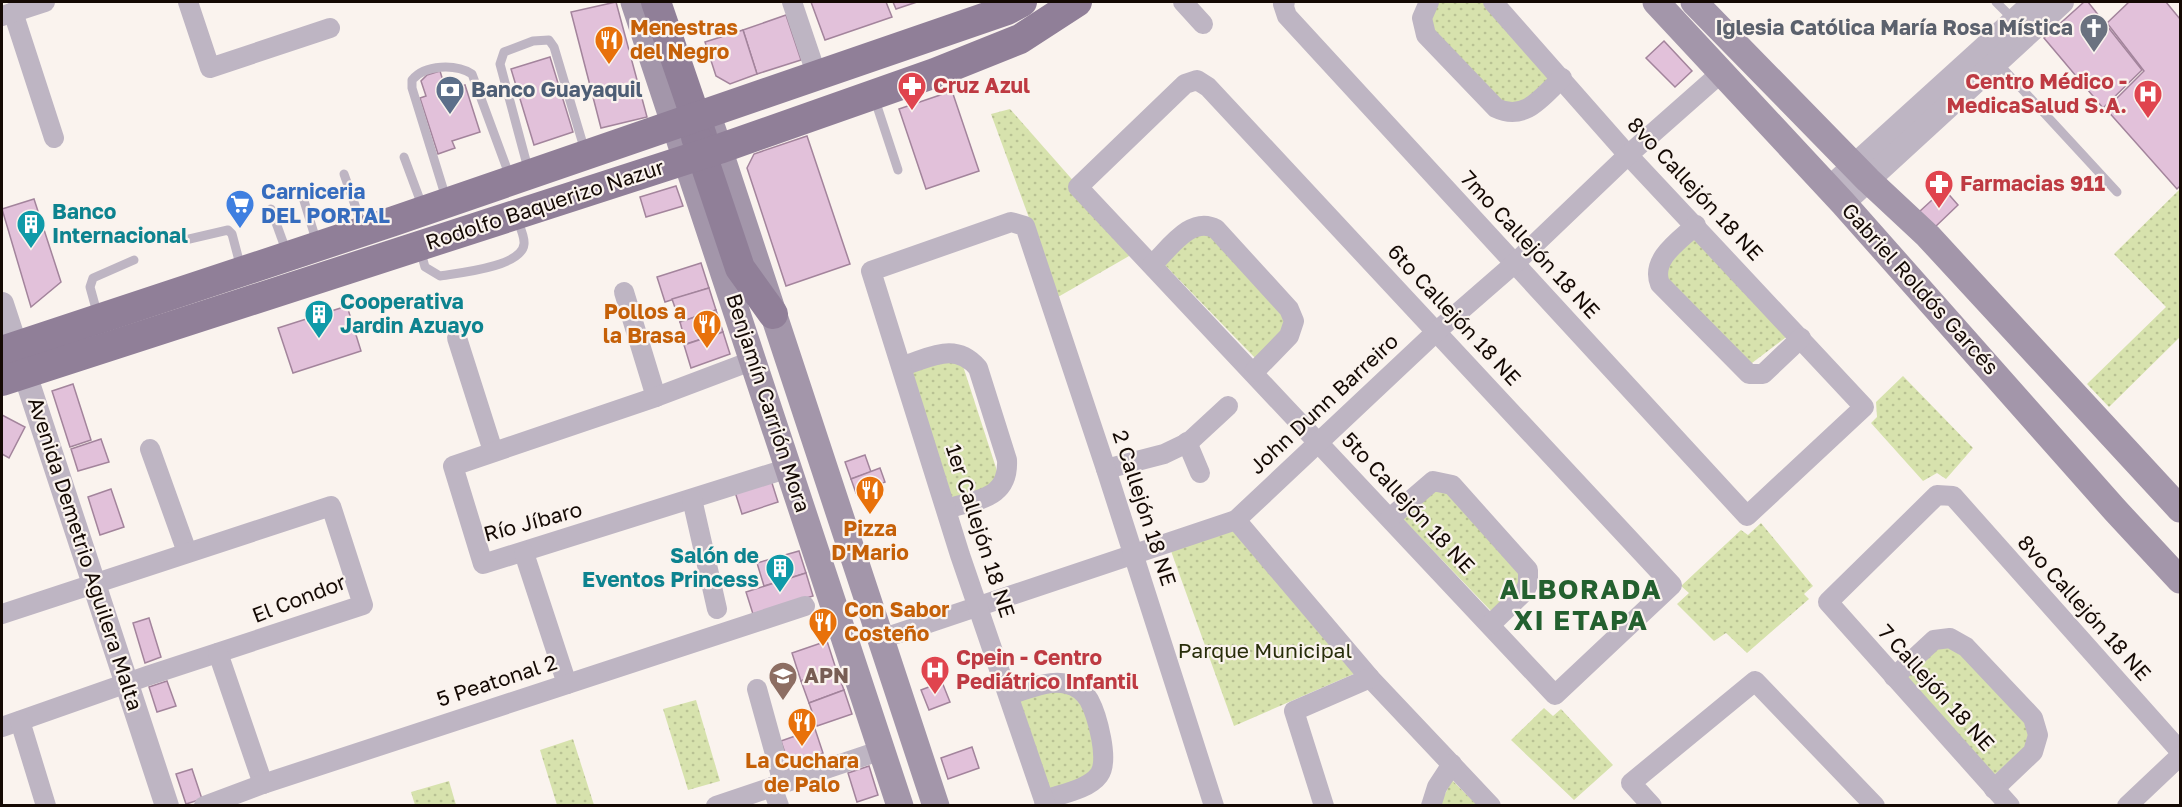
<svg xmlns="http://www.w3.org/2000/svg" width="2182" height="807" font-family="'Golos Text',sans-serif">
<style>
.park{fill:url(#park-dots)}
.building{fill:#e2c1da;stroke:#a3849c;stroke-width:1.5}
.lines{fill:none;stroke-linecap:round;stroke-linejoin:round}
.service{stroke:#beb5c3;stroke-width:9}
.minor{stroke:#beb5c3;stroke-width:20}
.tertiary{stroke:#beb5c3;stroke-width:24}
.secondary{stroke:#a396aa;stroke-width:27}
.primary{stroke:#907f98;stroke-width:30}
.labels{text-anchor:middle;stroke-width:4.5;stroke-linejoin:round;paint-order:stroke}
.food-label{font-size:21px;font-weight:bold;fill:#c56008;stroke:#faf3ee;text-anchor:start}
.worship-label{font-size:21px;font-weight:bold;fill:#5b616d;stroke:#faf3ee;text-anchor:end}
.health-label{font-size:21px;font-weight:bold;fill:#be3a42;stroke:#faf3ee;text-anchor:start}
.service-label{font-size:21px;font-weight:bold;fill:#4e5e75;stroke:#faf3ee;text-anchor:start}
.street-label{font-size:21px;fill:#140903;stroke:#faf3ee}
.shop-label{font-size:21px;font-weight:bold;fill:#366cbe;stroke:#faf3ee;text-anchor:start}
.culture-label{font-size:21px;font-weight:bold;fill:#0d838f;stroke:#faf3ee;text-anchor:start}
.park-label{font-size:21px;fill:#282d0a;stroke:#faf3ee}
.education-label{font-size:21px;font-weight:bold;fill:#785e54;stroke:#faf3ee;text-anchor:start}
.district-label{font-size:27px;font-weight:bold;letter-spacing:1.5px;fill:#24602f;stroke:#faf3ee}
</style>
<defs>
<pattern id="park-dots" width="8" height="8" patternUnits="userSpaceOnUse" patternTransform="scale(1.5)"><rect width="8" height="8" fill="#d7e2ad"/><path d="M2 2h.1M6 6h.1" fill="none" stroke="#b8c193" stroke-width="1.8" stroke-linecap="round"/></pattern>
</defs>
<rect width="100%" height="100%" fill="#faf3ee"/>
<g class="park">
<path d="M1438,2H1484L1552,75L1520,105L1504,104L1431,27V17Z"/>
<path d="M1010,109L1136,252L1058,297L991,114Z"/>
<path d="M2180,189V337L2109,407L2087,384L2166,307L2114,254Z"/>
<path d="M1191,234H1210L1286,317L1287,324L1257,360L1162,262Z"/>
<path d="M1696,237L1789,335L1752,363H1741L1664,283L1668,261Z"/>
<path d="M946,360L963,366L999,477L994,484L950,503L908,369Z"/>
<path d="M1903,376L1973,448L1946,479L1937,473L1923,481L1871,423L1877,417L1876,402Z"/>
<path d="M1438,486L1445,490L1521,575L1519,586L1492,612L1400,516Z"/>
<path d="M1761,523L1813,586L1804,594L1809,599L1747,653L1726,633L1714,641L1677,604L1689,593L1681,586L1741,530L1748,535Z"/>
<path d="M1234,529L1356,673L1234,726L1171,551Z"/>
<path d="M1958,647L2028,719L2029,745L1993,776L1903,678L1936,648Z"/>
<path d="M1052,686L1081,697L1097,752L1091,776L1047,794L1013,698Z"/>
<path d="M696,700L720,781L688,790L663,709Z"/>
<path d="M1544,708L1553,716L1561,709L1613,765L1574,800L1511,740Z"/>
<path d="M573,739L594,805H557L540,750Z"/>
<path d="M1452,780L1477,805L1439,806Z"/>
<path d="M449,781L456,805H415L411,792Z"/>
</g>
<g class="building">
<path d="M616,2L647,117L601,128L571,12Z"/>
<path d="M811,2H886L892,17L825,40Z"/>
<path d="M893,2H917L896,9Z"/>
<path d="M2084,2H2088L2142,70L2103,108L2044,38Z"/>
<path d="M2129,2H2166L2180,19V186L2177,189L2106,109L2144,71L2107,23Z"/>
<path d="M786,15L801,60L757,74L743,30Z"/>
<path d="M743,30L757,74L730,84L716,76L705,42Z"/>
<path d="M1664,41L1692,71L1675,87L1646,58Z"/>
<path d="M550,57L573,132L534,145L511,69Z"/>
<path d="M440,71L446,91L465,85L480,132L452,141L455,148L438,154L420,98L426,96L421,81L427,75Z"/>
<path d="M952,91L979,171L926,189L899,109Z"/>
<path d="M807,136L850,264L786,286L747,168L754,154Z"/>
<path d="M676,186L683,206L646,217L640,197Z"/>
<path d="M1944,189L1958,205L1934,228L1919,212Z"/>
<path d="M34,199L61,282L31,307L2,209Z"/>
<path d="M701,263L709,288L665,302L657,277Z"/>
<path d="M709,288L716,310L680,322L672,299Z"/>
<path d="M347,306L361,351L293,373L278,328Z"/>
<path d="M716,310L723,332L686,344L680,322Z"/>
<path d="M723,332L730,354L691,368L684,345Z"/>
<path d="M73,384L91,440L70,447L52,391Z"/>
<path d="M2,415L25,427L9,458L2,454Z"/>
<path d="M101,439L109,462L78,471L71,449Z"/>
<path d="M865,455L871,472L851,479L845,462Z"/>
<path d="M880,468L885,482L856,493L851,479Z"/>
<path d="M771,480L778,502L742,514L735,492Z"/>
<path d="M111,489L124,527L100,535L88,497Z"/>
<path d="M799,551L806,573L764,586L757,563Z"/>
<path d="M806,573L813,596L753,614L746,592Z"/>
<path d="M149,618L161,657L145,663L133,623Z"/>
<path d="M827,641L836,669L801,681L792,653Z"/>
<path d="M836,669L844,690L809,703L801,681Z"/>
<path d="M167,681L176,706L157,712L149,687Z"/>
<path d="M942,682L950,702L929,710L921,690Z"/>
<path d="M844,690L852,714L817,726L809,703Z"/>
<path d="M815,729L823,753L789,765L781,741Z"/>
<path d="M972,747L979,768L948,779L941,758Z"/>
<path d="M869,766L878,795L857,802L848,773Z"/>
<path d="M192,769L202,799L186,804L176,774Z"/>
</g>
<g class="lines">
<g class="service">
<path d="M1996,2L2013,19"/>
<path d="M1998,63L2117,192"/>
<path d="M875,100L898,170"/>
<path d="M404,157L423,208"/>
<path d="M529,172L500,64L504,52L533,41L549,40L554,47L585,151"/>
<path d="M344,174L363,228"/>
<path d="M301,191L317,243"/>
<path d="M446,198L412,88V80C425,64 456,64 472,74L510,177"/>
<path d="M271,209L287,253"/>
<path d="M185,240L228,230L232,234L241,268"/>
<path d="M420,249L425,267L440,276C458,273 522,267 524,244C525,236 519,225 516,217"/>
<path d="M98,316L90,287L93,278L134,260"/>
</g>
<g class="minor">
<path d="M188,2L210,68L330,28"/>
<path d="M792,2L817,76"/>
<path d="M1183,2L1203,24"/>
<path d="M1285,2L1283,4L1287,16L1747,516L1864,407L1628,155L1493,2"/>
<path d="M1429,2L1422,18L1426,35L1496,108C1525,122 1542,97 1562,78"/>
<path d="M13,12L54,138"/>
<path d="M2,16L45,2"/>
<path d="M1197,80L1208,87L1672,585L1555,695L1078,187L1185,84Z"/>
<path d="M1696,225C1680,240 1650,259 1660,284L1749,374H1763L1801,338"/>
<path d="M1152,265C1169,249 1191,215 1216,229L1289,309L1294,321L1289,336L1254,372"/>
<path d="M624,292L656,397"/>
<path d="M457,338L493,451"/>
<path d="M754,360L656,397L453,466L483,564L789,468"/>
<path d="M902,366C930,358 955,341 978,368L1007,460C1009,499 978,499 947,509"/>
<path d="M1187,442L1200,473"/>
<path d="M150,449L187,552"/>
<path d="M1106,469L1164,454L1189,442L1228,406"/>
<path d="M692,499L717,609"/>
<path d="M1390,518L1433,481L1452,485L1528,570V584L1525,591L1490,625"/>
<path d="M1236,520L1370,678L1491,806"/>
<path d="M524,553L567,684"/>
<path d="M2,614L331,506L363,605L147,676L2,727"/>
<path d="M881,639L1236,520L1437,331L1514,264L1628,155L1722,72"/>
<path d="M218,653L263,784"/>
<path d="M1894,677L1934,640L1950,638L1966,647L2033,718L2038,735L2033,752L1994,789"/>
<path d="M757,689L783,783"/>
<path d="M1009,695C1026,690 1049,679 1067,684C1076,686 1084,692 1089,700C1097,715 1110,761 1099,775C1088,790 1060,794 1044,800"/>
<path d="M20,721L46,806"/>
<path d="M772,787L779,806"/>
<path d="M204,806L263,784L805,606"/>
<path d="M716,806L882,750"/>
<path d="M1046,806L960,555L871,271L1011,222L1025,226L1106,469L1214,806"/>
<path d="M1324,806L1294,711L1370,678"/>
<path d="M1431,806L1437,787L1452,764"/>
<path d="M1652,806L1631,783L1755,681L1875,806"/>
<path d="M2010,806L1828,602L1937,495L1953,496L2180,751"/>
<path d="M2127,806L2180,756"/>
</g>
<g class="tertiary">
<path d="M1829,189L2035,2"/>
<path d="M1843,203L2062,2"/>
<path d="M2,304L167,806"/>
</g>
<g class="secondary">
<path d="M634,2L900,806"/>
<path d="M1656,2L1843,203L2115,510L2180,580"/>
<path d="M1694,2L1868,180L1928,236L2180,509"/>
<path d="M712,128L936,806"/>
</g>
<g class="primary">
<path d="M656,2L702,136"/>
<path d="M696,137L740,268L773,314"/>
<path d="M2,351L394,221L1007,10L1022,2"/>
<path d="M2,381L719,149L935,73L1020,39L1077,2"/>
</g>
</g>
<defs>
<g id="church-pin" transform="scale(1.5)"><path d="M0 17L-7.5 6A9.5 9.5 0 1 1 7.5 6Z" fill="#6b7280" stroke="#faf3ee"/><path d="M-1.2-6h2.4v3.5h3.3v2.4h-3.3V6h-2.4V-.1h-3.3v-2.4h3.3Z" fill="#fff"/></g>
<g id="restaurant-pin" transform="scale(1.5)"><path d="M0 17L-7.5 6A9.5 9.5 0 1 1 7.5 6Z" fill="#e8710a" stroke="#faf3ee"/><path d="M-5-6h1v4h1v-4h1v4h1v-4h1v5L-1.5 .5V6h-2V.5L-5-1ZM5-6V6H3V1.5H1.5Q1.5-4 5-6Z" fill="#fff"/></g>
<g id="pharmacy-pin" transform="scale(1.5)"><path d="M0 17L-7.5 6A9.5 9.5 0 1 1 7.5 6Z" fill="#e0444e" stroke="#faf3ee"/><path d="M-2-6h4v4h4v4h-4v4h-4v-4h-4v-4h4Z" fill="#fff"/></g>
<g id="bank-pin" transform="scale(1.5)"><path d="M0 17L-7.5 6A9.5 9.5 0 1 1 7.5 6Z" fill="#5c6f8a" stroke="#faf3ee"/><path d="M-6-4H6V4H-6ZM0-2.3a2.3 2.3 0 1 0 0 4.6a2.3 2.3 0 1 0 0-4.6Z" fill="#fff"/></g>
<g id="hospital-pin" transform="scale(1.5)"><path d="M0 17L-7.5 6A9.5 9.5 0 1 1 7.5 6Z" fill="#e0444e" stroke="#faf3ee"/><path d="M-5-5h3v3.5h4V-5h3V5h-3V1.5h-4V5h-3Z" fill="#fff"/></g>
<g id="supermarket-pin" transform="scale(1.5)"><path d="M0 17L-7.5 6A9.5 9.5 0 1 1 7.5 6Z" fill="#3f7fe0" stroke="#faf3ee"/><path d="M-6-5.5h2.5l.6 2H6L4.5 2H-2.5L-4.4-4H-6ZM-1.5 3.2a1.3 1.3 0 1 0 .1 0ZM3 3.2a1.3 1.3 0 1 0 .1 0Z" fill="#fff"/></g>
<g id="building-pin" transform="scale(1.5)"><path d="M0 17L-7.5 6A9.5 9.5 0 1 1 7.5 6Z" fill="#0f9aa8" stroke="#faf3ee"/><path d="M-4-6H4V6H1V3H-1V6H-4ZM-2.5-4.3h1.7v1.8h-1.7ZM.8-4.3h1.7v1.8H.8ZM-2.5-1h1.7V.8h-1.7ZM.8-1h1.7V.8H.8Z" fill="#fff"/></g>
<g id="school-pin" transform="scale(1.5)"><path d="M0 17L-7.5 6A9.5 9.5 0 1 1 7.5 6Z" fill="#8d6e63" stroke="#faf3ee"/><path d="M0-5L7-2L0 1L-7-2ZM-4 1L0 2.5L4 1V4Q0 6-4 4Z" fill="#fff"/></g>
</defs>
<g fill-rule="evenodd">
<use href="#church-pin" x="2094" y="28"/>
<use href="#restaurant-pin" x="609" y="40"/>
<use href="#pharmacy-pin" x="912" y="86"/>
<use href="#bank-pin" x="450" y="90"/>
<use href="#hospital-pin" x="2148" y="94"/>
<use href="#pharmacy-pin" x="1939" y="184"/>
<use href="#supermarket-pin" x="240" y="204"/>
<use href="#building-pin" x="31" y="224"/>
<use href="#building-pin" x="319" y="314"/>
<use href="#restaurant-pin" x="707" y="324"/>
<use href="#restaurant-pin" x="870" y="490"/>
<use href="#building-pin" x="780" y="568"/>
<use href="#restaurant-pin" x="823" y="622"/>
<use href="#hospital-pin" x="935" y="670"/>
<use href="#school-pin" x="783" y="676"/>
<use href="#restaurant-pin" x="802" y="722"/>
</g>
<g class="labels">
<g class="food-label">
<text x="630" y="35">Menestras<tspan x="630" dy="24">del Negro</tspan></text>
<text x="686" y="319" text-anchor="end">Pollos a<tspan x="686" dy="24">la Brasa</tspan></text>
<text x="870" y="536" text-anchor="middle">Pizza<tspan x="870" dy="24">D'Mario</tspan></text>
<text x="844" y="617">Con Sabor<tspan x="844" dy="24">Costeño</tspan></text>
<text x="802" y="768" text-anchor="middle">La Cuchara<tspan x="802" dy="24">de Palo</tspan></text>
</g>
<g class="worship-label">
<text x="2073" y="35">Iglesia Católica María Rosa Mística</text>
</g>
<g class="health-label">
<text x="2127" y="89" text-anchor="end">Centro Médico -<tspan x="2127" dy="24">MedicaSalud S.A.</tspan></text>
<text x="933" y="93">Cruz Azul</text>
<text x="1960" y="191">Farmacias 911</text>
<text x="956" y="665">Cpein - Centro<tspan x="956" dy="24">Pediátrico Infantil</tspan></text>
</g>
<g class="service-label">
<text x="471" y="97">Banco Guayaquil</text>
</g>
<g class="street-label">
<text transform="translate(1695 189) rotate(47)" y="7">8vo Callejón 18 NE</text>
<text transform="translate(545 205) rotate(-18)" y="7">Rodolfo Baquerizo Nazur</text>
<text transform="translate(1530 245) rotate(47)" y="7">7mo Callejón 18 NE</text>
<text transform="translate(1920 289) rotate(48)" y="7">Gabriel Roldós Garcés</text>
<text transform="translate(1454 315) rotate(47)" y="7">6to Callejón 18 NE</text>
<text transform="translate(768 403) rotate(72)" y="7">Benjamín Carrión Mora</text>
<text transform="translate(1324 404) rotate(-43)" y="7">John Dunn Barreiro</text>
<text transform="translate(1408 503) rotate(47)" y="7">5to Callejón 18 NE</text>
<text transform="translate(1144 508) rotate(72)" y="7">2 Callejón 18 NE</text>
<text transform="translate(533 522) rotate(-15)" y="7">Río Jíbaro</text>
<text transform="translate(980 531) rotate(72)" y="7">1er Callejón 18 NE</text>
<text transform="translate(85 554) rotate(72)" y="7">Avenida Demetrio Aguilera Malta</text>
<text transform="translate(299 599) rotate(-21)" y="7">El Condor</text>
<text transform="translate(2084 608) rotate(48)" y="7">8vo Callejón 18 NE</text>
<text transform="translate(497 681) rotate(-18)" y="7">5 Peatonal 2</text>
<text transform="translate(1936 688) rotate(48)" y="7">7 Callejón 18 NE</text>
</g>
<g class="shop-label">
<text x="261" y="199">Carniceria<tspan x="261" dy="24">DEL PORTAL</tspan></text>
</g>
<g class="culture-label">
<text x="52" y="219">Banco<tspan x="52" dy="24">Internacional</tspan></text>
<text x="340" y="309">Cooperativa<tspan x="340" dy="24">Jardin Azuayo</tspan></text>
<text x="759" y="563" text-anchor="end">Salón de<tspan x="759" dy="24">Eventos Princess</tspan></text>
</g>
<g class="park-label">
<text x="1265" y="658">Parque Municipal</text>
</g>
<g class="education-label">
<text x="804" y="683">APN</text>
</g>
<g class="district-label">
<text x="1581" y="599">ALBORADA<tspan x="1581" dy="31">XI ETAPA</tspan></text>
</g>
</g>
<rect width="2182" height="807" fill="none" stroke="#140903" stroke-width="6"/>
</svg>
